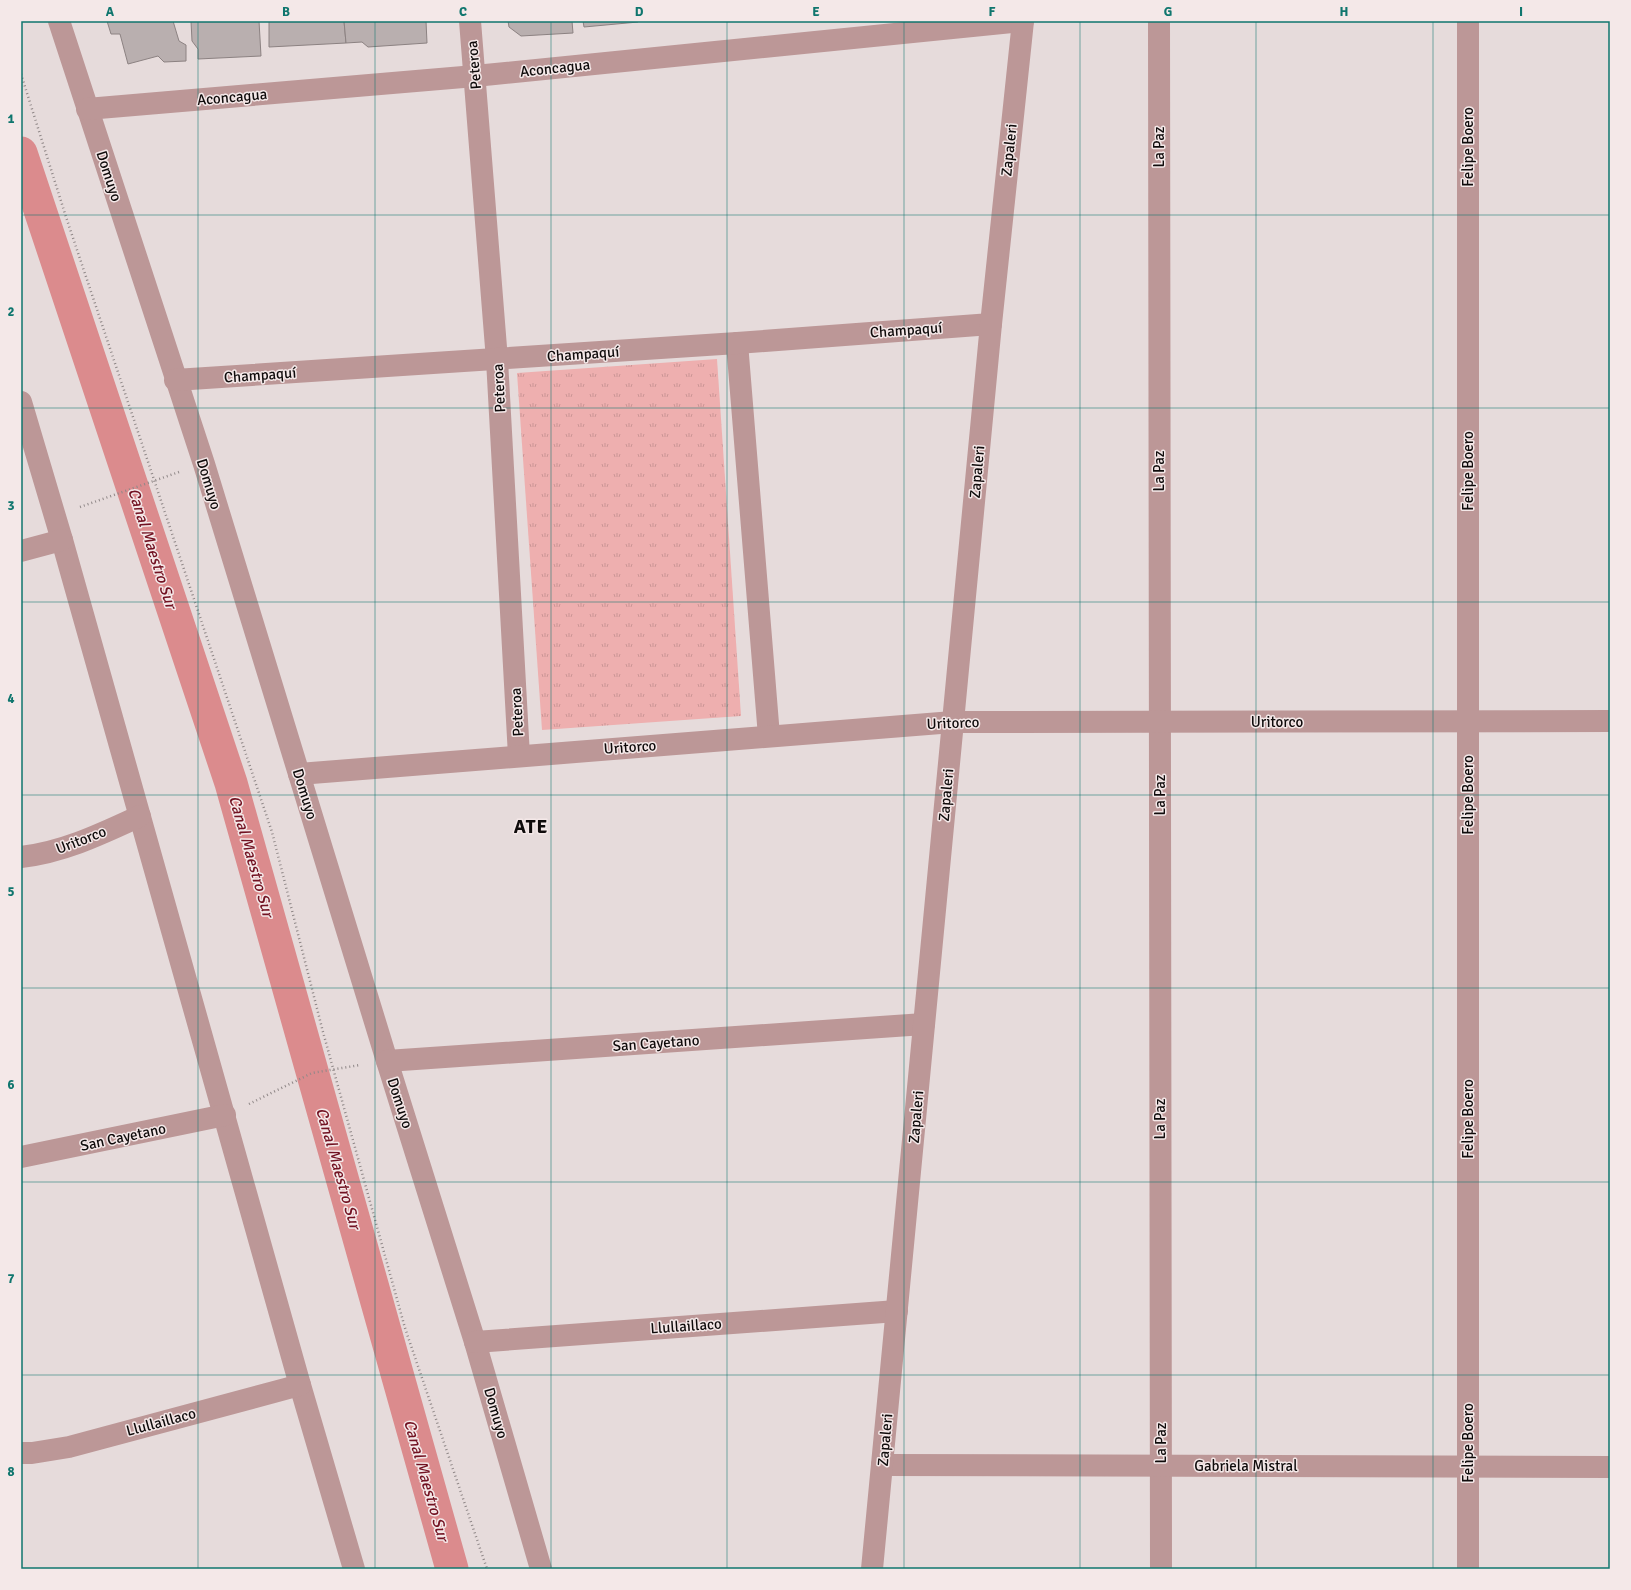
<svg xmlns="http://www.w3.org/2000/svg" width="1631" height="1590" font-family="Signika,sans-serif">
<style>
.park{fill:url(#park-tufts)}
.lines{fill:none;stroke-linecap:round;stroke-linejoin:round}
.canal{stroke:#db8b8d;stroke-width:33}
.building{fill:#b9afaf;stroke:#8c8282}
.path{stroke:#908888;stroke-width:2.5;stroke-dasharray:1 3;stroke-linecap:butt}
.minor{stroke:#bc9797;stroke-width:22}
.grid{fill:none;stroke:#0f766e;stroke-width:1;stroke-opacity:0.55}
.labels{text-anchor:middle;stroke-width:3;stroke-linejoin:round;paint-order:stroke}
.street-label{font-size:15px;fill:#0f0b0b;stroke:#f4e8e8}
.water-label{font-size:16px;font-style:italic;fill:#721222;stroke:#f4e8e8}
.district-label{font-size:19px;font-weight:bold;letter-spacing:1px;fill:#0f0b0b;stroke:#f4e8e8}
.neatline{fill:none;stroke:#0f766e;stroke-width:1.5}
.grid-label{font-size:13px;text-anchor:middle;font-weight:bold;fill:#0f766e}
</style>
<defs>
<pattern id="park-tufts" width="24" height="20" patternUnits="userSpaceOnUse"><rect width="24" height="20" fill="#eeafaf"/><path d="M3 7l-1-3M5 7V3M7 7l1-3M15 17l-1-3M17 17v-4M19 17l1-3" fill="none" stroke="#cb9595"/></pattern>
</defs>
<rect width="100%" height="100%" fill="#e6dbdb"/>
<path class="park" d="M717,359L741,716L542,730L517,373Z"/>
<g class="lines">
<path class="canal" d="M21,153L231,783L452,1569"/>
</g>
<g class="building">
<path d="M107,21H173L179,41L186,45V61L164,62L158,56L128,64L120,34H111Z"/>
<path d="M191,21H259L261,56L198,59V49L192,41Z"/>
<path d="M269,21H344L346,43L269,47Z"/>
<path d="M344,21H426L427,43L368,47L362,42L346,43Z"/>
<path d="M508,21H572L573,33L521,36L509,27Z"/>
<path d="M583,21H638V22L584,27Z"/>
</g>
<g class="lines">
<g class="path">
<path d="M21,74L66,217L272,832L323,1032L405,1328L487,1569"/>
<path d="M80,507L179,472"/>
<path d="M249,1104L312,1073L360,1065"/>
</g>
<g class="minor">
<path d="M59,21L204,464L387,1061L475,1342L541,1569"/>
<path d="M470,21L497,360L519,756"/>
<path d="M1159,21L1161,1569"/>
<path d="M87,109L475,76L1023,21"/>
<path d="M737,343L769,736"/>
<path d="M175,380L737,343L991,324"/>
<path d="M21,402L62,540L300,1385L354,1569"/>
<path d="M21,551L62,540"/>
<path d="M299,774L953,722L1610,721"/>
<path d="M21,857C64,852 101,834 140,816"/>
<path d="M387,1061L924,1024"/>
<path d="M21,1157L225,1115"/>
<path d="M475,1342L897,1311"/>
<path d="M21,1453H32L69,1447L300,1385"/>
<path d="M882,1465L1610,1467"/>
<path d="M872,1569L991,324L1023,21"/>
<path d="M1468,1569V21"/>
</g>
</g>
<path class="grid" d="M198,21V1569M375,21V1569M551,21V1569M727,21V1569M904,21V1569M1080,21V1569M1256,21V1569M1433,21V1569M21,215H1610M21,408H1610M21,602H1610M21,795H1610M21,988H1610M21,1182H1610M21,1375H1610"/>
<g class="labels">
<g class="street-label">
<text transform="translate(474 65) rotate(-95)" y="5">Peteroa</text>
<text transform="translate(555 68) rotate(-6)" y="5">Aconcagua</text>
<text transform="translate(232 97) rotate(-5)" y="5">Aconcagua</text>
<text transform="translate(1159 147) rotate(-90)" y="5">La Paz</text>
<text transform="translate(1468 147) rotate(-90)" y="5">Felipe Boero</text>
<text transform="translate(1009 150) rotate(-84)" y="5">Zapaleri</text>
<text transform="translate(109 176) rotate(72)" y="5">Domuyo</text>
<text transform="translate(906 330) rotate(-4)" y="5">Champaquí</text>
<text transform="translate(583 354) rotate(-4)" y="5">Champaquí</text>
<text transform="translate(260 375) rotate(-4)" y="5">Champaquí</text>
<text transform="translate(499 388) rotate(-93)" y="5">Peteroa</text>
<text transform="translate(1159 471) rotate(-90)" y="5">La Paz</text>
<text transform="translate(1468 471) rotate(-90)" y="5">Felipe Boero</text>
<text transform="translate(977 472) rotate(-85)" y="5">Zapaleri</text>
<text transform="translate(209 484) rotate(73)" y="5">Domuyo</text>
<text transform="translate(517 712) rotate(-93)" y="5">Peteroa</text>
<text x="1277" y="727">Uritorco</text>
<text transform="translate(953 723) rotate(-2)" y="5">Uritorco</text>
<text transform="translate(630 747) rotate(-4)" y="5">Uritorco</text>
<text transform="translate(305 794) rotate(73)" y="5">Domuyo</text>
<text transform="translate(946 795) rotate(-85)" y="5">Zapaleri</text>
<text transform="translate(1160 795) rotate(-90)" y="5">La Paz</text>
<text transform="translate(1468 795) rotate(-90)" y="5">Felipe Boero</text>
<text transform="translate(81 840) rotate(-21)" y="5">Uritorco</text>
<text transform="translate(656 1043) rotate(-4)" y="5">San Cayetano</text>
<text transform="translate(400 1103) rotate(72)" y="5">Domuyo</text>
<text transform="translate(916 1117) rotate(-85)" y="5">Zapaleri</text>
<text transform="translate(1160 1119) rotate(-90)" y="5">La Paz</text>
<text transform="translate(1468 1119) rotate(-90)" y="5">Felipe Boero</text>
<text transform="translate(123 1137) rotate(-12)" y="5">San Cayetano</text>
<text transform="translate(686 1326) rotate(-4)" y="5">Llullaillaco</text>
<text transform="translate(496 1413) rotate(74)" y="5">Domuyo</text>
<text transform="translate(161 1422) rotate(-15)" y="5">Llullaillaco</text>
<text transform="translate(885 1440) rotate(-85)" y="5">Zapaleri</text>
<text transform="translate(1161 1443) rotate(-90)" y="5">La Paz</text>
<text transform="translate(1468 1443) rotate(-90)" y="5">Felipe Boero</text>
<text x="1246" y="1471">Gabriela Mistral</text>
</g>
<g class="water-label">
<text transform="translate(153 548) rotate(72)" y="6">Canal Maestro Sur</text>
<text transform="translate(252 856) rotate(74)" y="6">Canal Maestro Sur</text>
<text transform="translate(339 1168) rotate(74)" y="6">Canal Maestro Sur</text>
<text transform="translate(427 1480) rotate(74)" y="6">Canal Maestro Sur</text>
</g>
<g class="district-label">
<text x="531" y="833">ATE</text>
</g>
</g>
<rect width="1631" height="1590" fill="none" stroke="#f4e8e8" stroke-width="44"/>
<rect x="22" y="22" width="1587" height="1546" class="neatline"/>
<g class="grid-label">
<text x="110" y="16">A</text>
<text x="286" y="16">B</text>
<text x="463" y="16">C</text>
<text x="639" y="16">D</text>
<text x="816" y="16">E</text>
<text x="992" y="16">F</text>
<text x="1168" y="16">G</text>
<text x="1344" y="16">H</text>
<text x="1521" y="16">I</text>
<text x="11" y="123">1</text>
<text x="11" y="316">2</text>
<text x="11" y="510">3</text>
<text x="11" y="703">4</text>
<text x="11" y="896">5</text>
<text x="11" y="1089">6</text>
<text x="11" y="1283">7</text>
<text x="11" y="1476">8</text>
</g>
</svg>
